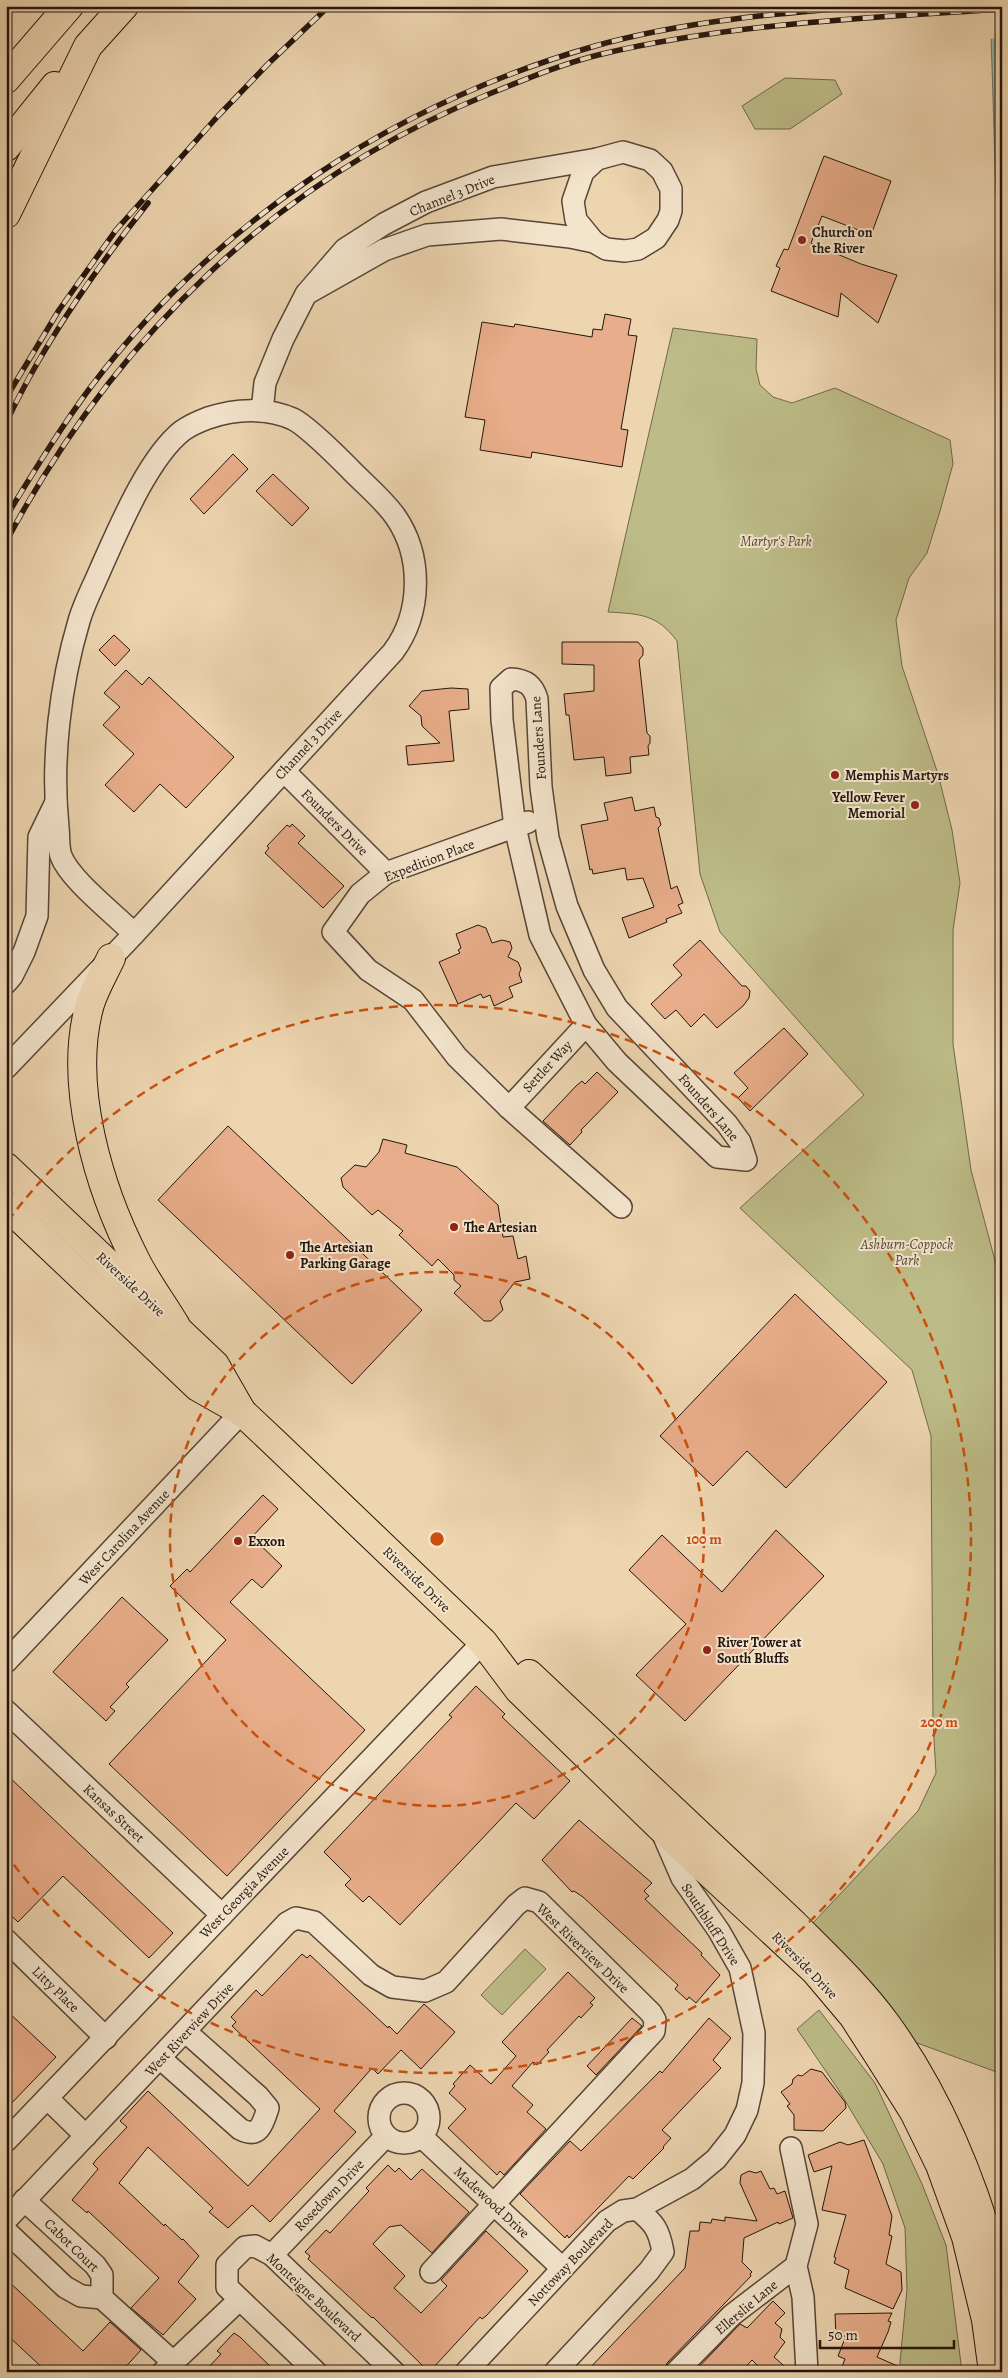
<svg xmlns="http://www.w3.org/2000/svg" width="1008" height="2378" font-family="Alegreya,serif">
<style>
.green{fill:#bdbc88;stroke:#70684b}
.water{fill:#99b9ab;stroke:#6a776c}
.pier{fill:#edd5b0}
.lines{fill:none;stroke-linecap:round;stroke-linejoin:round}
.shore{stroke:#5e675c;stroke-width:1}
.building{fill:#e8ad8a;stroke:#24150e}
.minor-casing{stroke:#564536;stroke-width:24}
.major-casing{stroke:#24150e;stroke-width:30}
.highway-casing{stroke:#24150e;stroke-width:30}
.minor{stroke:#f3e4cc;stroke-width:21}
.major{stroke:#edd5b0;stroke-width:28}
.highway{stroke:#edd5b0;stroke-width:28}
.rail-casing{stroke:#24150e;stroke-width:5.5}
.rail{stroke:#f3e4cc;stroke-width:4;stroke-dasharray:11;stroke-linecap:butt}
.ring{fill:none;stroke:#cb4f0c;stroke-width:2.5;stroke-dasharray:9 6}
.poi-dot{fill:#8f2418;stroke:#f3e4cc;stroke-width:2}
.labels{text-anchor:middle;stroke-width:4;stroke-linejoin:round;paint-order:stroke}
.street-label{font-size:14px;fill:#24150e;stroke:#f3e4cc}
.poi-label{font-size:14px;font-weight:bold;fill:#24150e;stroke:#f3e4cc;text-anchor:start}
.park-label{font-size:14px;font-style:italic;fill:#524733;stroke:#f3e4cc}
.centre{fill:#cb4f0c;stroke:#f3e4cc;stroke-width:2.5}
.ring-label{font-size:15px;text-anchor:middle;font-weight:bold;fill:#cb4f0c;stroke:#f3e4cc;stroke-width:4;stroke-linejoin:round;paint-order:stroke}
</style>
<rect width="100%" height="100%" fill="#edd5b0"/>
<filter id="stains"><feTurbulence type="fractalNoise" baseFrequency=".004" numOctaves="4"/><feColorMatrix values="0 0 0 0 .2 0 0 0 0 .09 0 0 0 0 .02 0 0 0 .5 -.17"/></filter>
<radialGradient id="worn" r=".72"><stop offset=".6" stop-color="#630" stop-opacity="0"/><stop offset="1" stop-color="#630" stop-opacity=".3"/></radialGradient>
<g class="green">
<path d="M785,78L835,80L842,94L790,129H755L742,106Z"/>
<path d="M673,328L757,339L756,369L760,385L773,397L792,403L835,388L950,440L953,464L940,511L927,553L909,578L896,620L902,666L938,774L952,830L960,883L953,930V1044L971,1170L1002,1287V2074L909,2040L812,1924L918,1811L936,1773L933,1722L931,1436L912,1370L740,1208L864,1095L720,932L700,874L677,641C657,614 640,614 608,612Z"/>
<path d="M525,1949L546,1969L502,2015L481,1995Z"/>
<path d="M819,2010L875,2083L922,2184L946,2245L962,2372H901L900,2362L907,2289L905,2228L883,2164L838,2089L797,2029Z"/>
</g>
<path class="water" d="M1002,6V212L996,195L991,34Z"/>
<path class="pier" d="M995,6H1002V38L988,39Z"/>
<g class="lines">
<path class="shore" d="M1002,10L996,35L1002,196"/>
</g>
<g class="building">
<path d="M824,156L891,181L871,235L822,216L811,243L861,264L897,275L878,323L841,293L838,317L771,291L780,268L776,266L784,249L788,250Z"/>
<path d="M605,314L631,319L628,335L637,336L621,429L628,430L622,467L532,452L531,458L480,450L485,420L465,417L482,322L514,327L515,324L592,337L593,329L602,330Z"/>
<path d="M233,454L248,469L204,514L190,499Z"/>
<path d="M273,474L309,508L292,526L256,491Z"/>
<path d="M114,635L130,650L115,666L99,650Z"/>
<path d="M562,642H638L643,648V655L639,660L647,733L650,736V743L648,746L649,755L630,757L631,773L606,776L604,757L574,760L569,715H566L564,694L594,691V665L562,664Z"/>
<path d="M126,670L142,685L149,677L234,757L186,808L160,784L134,812L105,785L134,754L103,725L120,707L104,693Z"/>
<path d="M451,688L468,689L469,709L449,711L454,761L408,765L406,746L440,743L422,726L421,716L409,706L422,691Z"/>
<path d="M632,797L635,811L654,807L656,817L659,818L661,825L658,828L671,889L677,886L683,903L678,905L682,913L666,919L667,922L629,938L622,918L654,907L643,878L627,880L625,868L593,874L592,869L590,870L581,825L608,820L604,803Z"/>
<path d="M292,824L305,836L298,843L344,886L323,908L265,853L269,848L267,846L287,825L290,827Z"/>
<path d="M478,925L486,928L492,943L502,940L510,942L512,948L508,957L518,962L521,969L519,974L522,982L509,987L513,997L494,1006L490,995L483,998L481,994L458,1004L439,962L460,953L458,950L461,948L456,934Z"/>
<path d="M700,940L742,986H746L750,991L749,998L743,1006L717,1028L704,1014L691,1027L676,1010L665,1019L651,1004L682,975L673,965Z"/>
<path d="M784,1028L808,1054L750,1111L738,1098L748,1088L734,1073Z"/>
<path d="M597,1072L618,1092L581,1130L582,1132L570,1145L543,1121L576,1086L582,1081L585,1084Z"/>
<path d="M228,1126L422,1310L352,1384L158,1200Z"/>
<path d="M383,1139L407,1145L405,1153L457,1167L498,1205L503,1237L513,1236L518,1259L526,1256L530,1279L515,1282L500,1301L503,1310L491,1321H484L454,1293L461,1286L454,1280V1275L438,1259L432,1266L399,1235L403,1231L378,1210L372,1215L343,1187L341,1178L355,1165L366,1167L379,1152Z"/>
<path d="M795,1294L887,1382L786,1488L747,1451L713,1486L660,1436Z"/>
<path d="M263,1495L278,1509L252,1537L282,1566L262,1588L252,1579L230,1602L365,1730L227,1876L109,1764L226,1640L170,1586L187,1569L190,1572Z"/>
<path d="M776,1530L824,1576L685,1721L636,1675L686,1624L629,1570L662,1535L722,1592Z"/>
<path d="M122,1597L168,1640L126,1684L129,1687L110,1707L115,1711L106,1721L53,1672Z"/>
<path d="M476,1686L505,1714L502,1717L570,1781L534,1819L516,1803L400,1925L369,1896L363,1902L345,1885L351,1879L324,1852L452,1717L449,1715Z"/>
<path d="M6,1774L173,1933L149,1958L63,1876L18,1922L6,1911Z"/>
<path d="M579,1820L652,1883L644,1891L649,1896L645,1899L702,1953L701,1955L720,1975L696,2003L689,1997L687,2000L675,1989L678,1985L583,1897L574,1891L572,1892L542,1860Z"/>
<path d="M302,1954L307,1958L310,1955L388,2028L389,2026L397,2034L424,2004L455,2032L421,2069L401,2050L378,2074L372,2068L334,2111L356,2132L270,2222L252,2205L228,2228L209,2212L213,2208L148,2147L119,2183L164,2226L165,2224L182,2240L183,2239L199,2256L178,2282L196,2299L163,2335L131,2308L159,2278L88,2211L87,2213L72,2200L98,2169L93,2164L96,2160L127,2127L120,2121L148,2091L248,2186L292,2139L320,2109L232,2026L236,2022L231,2017L256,1990L262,1996Z"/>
<path d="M568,1972L595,1998L590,2003L593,2005L581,2018L579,2016L547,2050L549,2052L537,2065L533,2062L512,2086L533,2105L527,2112L546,2129L504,2175L500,2171L497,2175L448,2128L466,2109L449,2093L455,2086L453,2084L470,2065L491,2084L516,2056L502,2042Z"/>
<path d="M6,2010L56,2057L6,2109Z"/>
<path d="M632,2018L642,2026L596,2075L587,2066Z"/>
<path d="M709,2018L731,2038L713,2060L721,2068L662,2130L671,2138L663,2147L664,2148L633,2179L629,2176L569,2238L567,2235L565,2238L520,2194L570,2141L581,2151L660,2071L662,2073Z"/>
<path d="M811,2069L822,2072L845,2102L846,2108L823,2131L794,2130V2115L787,2106L790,2104L781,2092L792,2084L793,2079L798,2075L802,2076Z"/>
<path d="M864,2140L892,2216L889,2235L892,2236L886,2264L901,2272L902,2290L893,2309L845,2288L849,2270L834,2263L836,2258L834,2257L846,2215L822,2210L832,2166L814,2172L808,2155L840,2142L848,2145Z"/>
<path d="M388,2165L395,2172L399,2168L411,2180L422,2169L469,2212L432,2253L401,2225L389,2227L373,2244L405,2276L394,2288L421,2313L447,2286L441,2280L486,2231L528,2271L486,2316L482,2319L480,2317L433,2368L430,2367L427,2370L373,2317L372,2318L308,2259L310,2256L305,2252L326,2230L330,2233L369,2191L366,2188Z"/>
<path d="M749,2171L756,2173L761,2171L770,2189L774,2188L777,2194L785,2191L793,2218L779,2224L778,2222L744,2238L742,2262L752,2272L750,2274L751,2276L667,2363L664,2372H586L685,2268L690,2231H699L700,2222L711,2223L712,2219L725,2221V2217L757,2221L740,2183L741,2175Z"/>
<path d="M6,2279L83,2351L110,2322L141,2350L121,2372H47L6,2334Z"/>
<path d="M773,2301L785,2313L775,2323L782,2329L780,2337L785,2342L774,2357L791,2372H764L752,2360L741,2372H694L740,2324L747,2328Z"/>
<path d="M892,2313L888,2321L891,2322L888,2332L877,2357L911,2372H840L845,2359L838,2356L846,2336H836L835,2314Z"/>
<path d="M234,2333L240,2337L276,2372H204L221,2354L217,2351Z"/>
</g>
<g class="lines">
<g class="minor-casing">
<g id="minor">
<path d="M594,242L576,220L573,201L583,172L597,159"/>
<path d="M262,411L265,383L283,339L306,294L345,249L384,224L426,202L493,177L597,159L623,152L650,160L662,171L671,189V211L668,220L656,238L638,249L625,251L606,249L594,242L570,237L501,229L427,235L384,250L306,294"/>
<path d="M511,679C526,680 533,685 537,699L541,787L548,838L567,906L594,970L617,1008L727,1124L740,1142L746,1160L717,1157L617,1062L586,1025L540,935L515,827L502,720L501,688Z"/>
<path d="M284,771L386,873"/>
<path d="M528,822L386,873L360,894L333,932L368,970L413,1000L457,1057L509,1108L621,1207"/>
<path d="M6,983L12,976L24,952L37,916L39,837L56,802"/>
<path d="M6,1068L134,934L393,652C422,613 423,556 395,516C382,498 363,483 348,467C336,455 307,426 293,419C267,407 235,409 208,418C200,421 189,426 182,431C148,458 119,528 101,568C94,585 84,603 79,621C60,685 51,761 58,827C59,836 58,848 61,856C70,880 115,914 134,934"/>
<path d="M509,1108L586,1025"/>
<path d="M6,1662L242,1412"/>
<path d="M6,1711L222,1915"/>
<path d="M6,1940L106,2038"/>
<path d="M161,2059L240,2129C259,2139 263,2124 268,2108L258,2096L186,2032"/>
<circle cx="404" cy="2118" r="25"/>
<path d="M47,2098L86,2136"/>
<path d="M422,2137L562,2268"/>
<path d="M6,2141L483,1642"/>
<path d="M791,2148L807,2224L796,2266L803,2297L807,2372"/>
<path d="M24,2200L95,2265L102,2275V2298L173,2362"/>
<path d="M6,2220L287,1923L296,1918L314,1922L371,1975L392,1987L425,1991L446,1982L516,1905L525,1898L539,1902L651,2013L655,2020L654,2031L431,2272"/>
<path d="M6,2231L65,2287L81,2296L102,2298"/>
<path d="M272,2255L386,2136"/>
<path d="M163,2372L239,2300"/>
<path d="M316,2372L227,2287V2265L245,2247L255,2246L272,2255L394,2372"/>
<path d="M466,2372L607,2221L623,2211L637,2209L692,2179L716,2159L735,2135L747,2110L753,2083L754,2033L740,1968L719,1931L682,1878L662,1832"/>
<path d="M555,2372L649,2271L663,2252C659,2229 654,2223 637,2209"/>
<path d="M676,2372L732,2315L796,2266"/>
</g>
</g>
<g class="major-casing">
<g id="major">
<path d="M111,958C104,973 95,988 90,1004C67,1084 99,1189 136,1261C147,1283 163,1304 176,1326"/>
<path d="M6,1167L215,1365L242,1412"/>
<path d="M6,1205L198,1387L242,1412L277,1445L483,1642L519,1690L660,1827L815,1971L853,2016L880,2058L914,2112L940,2165L966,2237L986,2320L993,2372"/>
<path d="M529,1674L794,1924C826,1956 860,1988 887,2025C944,2104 979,2195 1002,2289"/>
</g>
</g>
<g class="highway-casing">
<g id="highway">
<path d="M6,79L69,6"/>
<path d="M6,147L55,86"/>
<path d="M6,214L88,46L124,6"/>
</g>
</g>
<use href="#minor" class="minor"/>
<use href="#major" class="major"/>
<use href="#highway" class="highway"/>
<g class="rail-casing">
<g id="rail">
<path d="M6,398L59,310L116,230L218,116L269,63L329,6"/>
<path d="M6,423C43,344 94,271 148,203"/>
<path d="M6,517C33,473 59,430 90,388C215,222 395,103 595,46C684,21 780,13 873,6"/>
<path d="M6,542C113,340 276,180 489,94C526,79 564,63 602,54C733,23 868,18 1002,9"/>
</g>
</g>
<use href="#rail" class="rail"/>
</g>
<g class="ring">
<circle cx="437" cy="1539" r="267"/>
<path d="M8 1221A534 534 0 1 1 8 1857"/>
</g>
<g class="poi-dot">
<circle cx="802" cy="240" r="5"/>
<circle cx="835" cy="775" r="5"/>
<circle cx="915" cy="805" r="5"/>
<circle cx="454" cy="1227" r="5"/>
<circle cx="290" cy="1255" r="5"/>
<circle cx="238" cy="1541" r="5"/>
<circle cx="707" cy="1650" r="5"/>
</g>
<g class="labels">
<g class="street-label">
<text transform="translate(452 195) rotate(-22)" y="5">Channel 3 Drive</text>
<text transform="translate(538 738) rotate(-94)" y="5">Founders Lane</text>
<text transform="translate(308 744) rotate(-47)" y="5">Channel 3 Drive</text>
<text transform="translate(335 822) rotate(45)" y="5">Founders Drive</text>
<text transform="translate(429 860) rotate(-21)" y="5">Expedition Place</text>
<text transform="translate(547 1066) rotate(-47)" y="5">Settler Way</text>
<text transform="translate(709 1107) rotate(49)" y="5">Founders Lane</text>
<text transform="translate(131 1284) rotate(43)" y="5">Riverside Drive</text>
<text transform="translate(124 1537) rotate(-47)" y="5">West Carolina Avenue</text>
<text transform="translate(417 1579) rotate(44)" y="5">Riverside Drive</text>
<text transform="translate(114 1813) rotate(43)" y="5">Kansas Street</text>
<text transform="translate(244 1892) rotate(-46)" y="5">West Georgia Avenue</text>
<text transform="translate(711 1924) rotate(57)" y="5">Southbluff Drive</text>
<text transform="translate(583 1948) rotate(44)" y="5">West Riverview Drive</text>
<text transform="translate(805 1965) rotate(46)" y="5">Riverside Drive</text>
<text transform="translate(56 1989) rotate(44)" y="5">Litty Place</text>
<text transform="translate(189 2029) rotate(-47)" y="5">West Riverview Drive</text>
<text transform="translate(329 2195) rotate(-46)" y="5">Rosedown Drive</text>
<text transform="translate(492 2202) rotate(43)" y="5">Madewood Drive</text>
<text transform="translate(72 2245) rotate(44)" y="5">Cabot Court</text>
<text transform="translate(570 2262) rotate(-46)" y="5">Nottoway Boulevard</text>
<text transform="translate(314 2297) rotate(43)" y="5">Monteigne Boulevard</text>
<text transform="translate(746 2307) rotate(-40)" y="5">Ellerslie Lane</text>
</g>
<g class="poi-label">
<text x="812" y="237">Church on<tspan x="812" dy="16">the River</tspan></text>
<text x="845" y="780">Memphis Martyrs</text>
<text x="905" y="802" text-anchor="end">Yellow Fever<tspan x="905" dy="16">Memorial</tspan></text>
<text x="464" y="1232">The Artesian</text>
<text x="300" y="1252">The Artesian<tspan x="300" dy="16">Parking Garage</tspan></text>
<text x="248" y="1546">Exxon</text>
<text x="717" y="1647">River Tower at<tspan x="717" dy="16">South Bluffs</tspan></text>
</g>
<g class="park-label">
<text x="776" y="546">Martyr's Park</text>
<text x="907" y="1249">Ashburn-Coppock<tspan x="907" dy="16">Park</tspan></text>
</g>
</g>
<circle cx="437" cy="1539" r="8" class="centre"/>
<g class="ring-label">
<text x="704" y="1544">100 m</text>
<text x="939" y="1727">200 m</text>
</g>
<rect width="1008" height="2378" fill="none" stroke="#edd5b0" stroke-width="25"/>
<rect x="8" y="8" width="993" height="2363" fill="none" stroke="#24150e" stroke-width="2.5"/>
<rect x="12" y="12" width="983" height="2353" fill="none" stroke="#24150e"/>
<path d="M820 2340v8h134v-8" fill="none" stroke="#24150e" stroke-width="2.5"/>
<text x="828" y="2340" font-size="15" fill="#24150e" stroke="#f3e4cc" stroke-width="4" paint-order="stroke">50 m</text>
<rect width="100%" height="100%" filter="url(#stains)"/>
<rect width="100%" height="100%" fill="url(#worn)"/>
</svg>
